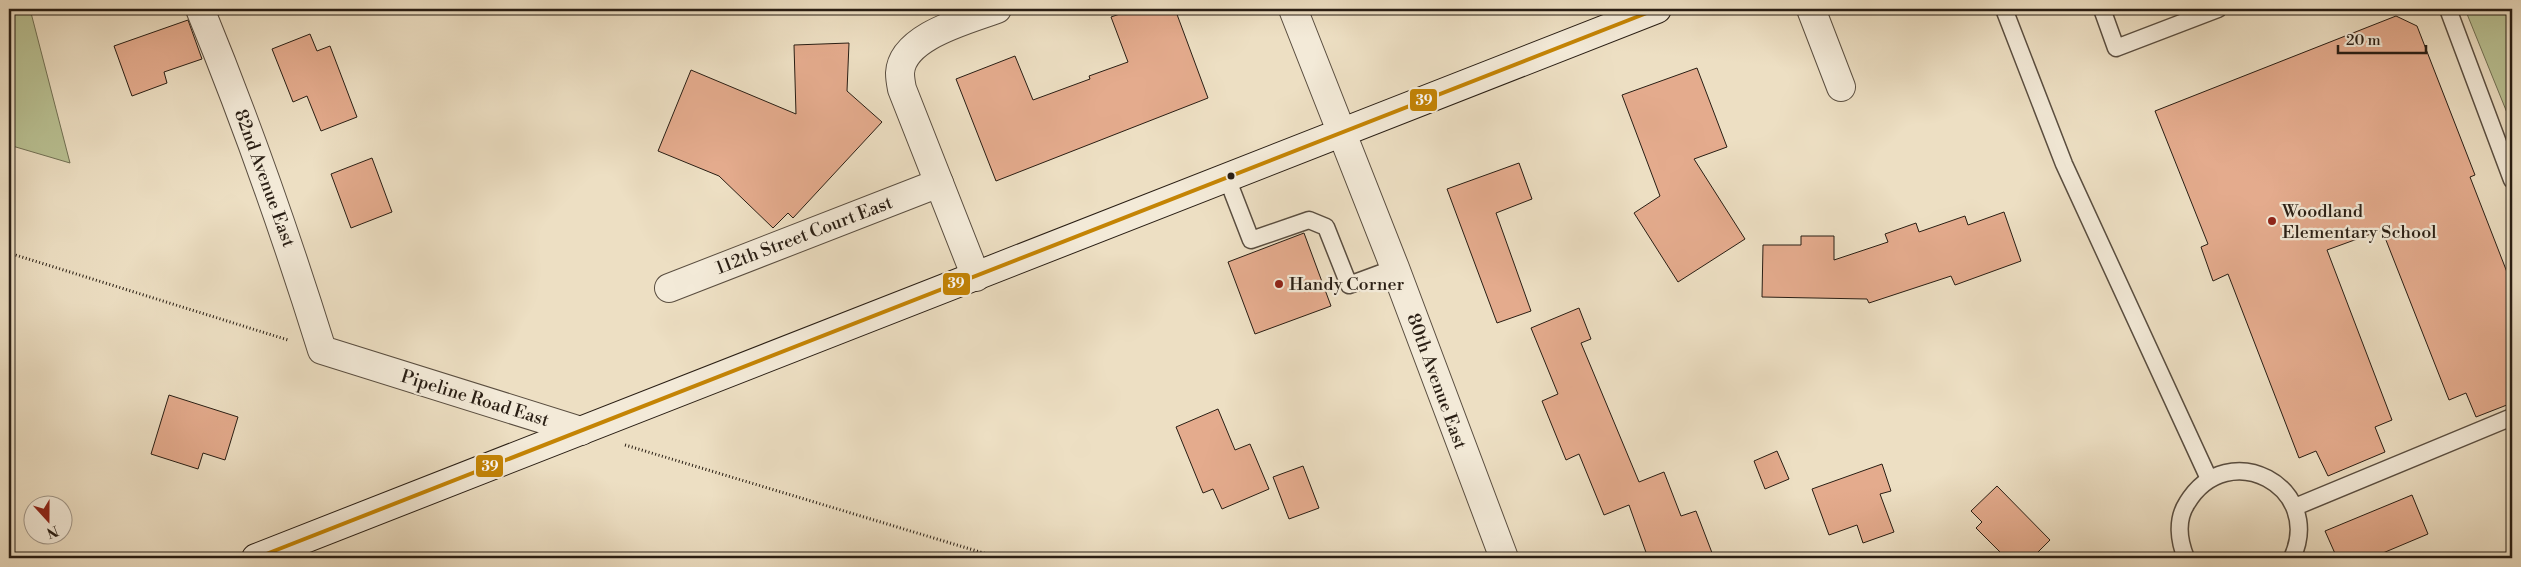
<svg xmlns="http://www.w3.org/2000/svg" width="2521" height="567" font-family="'Libre Bodoni',serif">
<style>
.green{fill:#b9c193;stroke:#717054}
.building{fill:#e4ab8d;stroke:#291e14}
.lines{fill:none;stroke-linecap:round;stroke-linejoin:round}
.lane-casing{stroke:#5a4e40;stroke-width:19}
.street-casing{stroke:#5a4e40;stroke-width:30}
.secondary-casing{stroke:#291e14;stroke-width:30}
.path{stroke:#291e14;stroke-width:3;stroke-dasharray:1 2.5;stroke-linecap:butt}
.lane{stroke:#f3ead8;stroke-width:16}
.street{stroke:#f3ead8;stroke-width:28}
.secondary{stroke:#f3ead8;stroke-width:28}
.bus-1-casing{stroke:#f3ead8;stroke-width:8}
.bus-1{stroke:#c48405;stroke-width:4}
.bus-dot{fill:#291e14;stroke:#f3ead8;stroke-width:2}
.poi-dot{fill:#8f2418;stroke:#f3ead8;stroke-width:2}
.labels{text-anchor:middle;stroke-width:4.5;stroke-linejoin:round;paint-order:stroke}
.street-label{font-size:18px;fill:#291e14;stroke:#f3ead8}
.poi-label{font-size:18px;fill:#291e14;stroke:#f3ead8;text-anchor:start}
.line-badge{stroke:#f3ead8;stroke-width:2}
.badge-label{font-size:14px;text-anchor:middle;font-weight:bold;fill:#fff}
</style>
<rect width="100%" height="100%" fill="#eddfc3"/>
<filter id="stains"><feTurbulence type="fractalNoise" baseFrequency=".004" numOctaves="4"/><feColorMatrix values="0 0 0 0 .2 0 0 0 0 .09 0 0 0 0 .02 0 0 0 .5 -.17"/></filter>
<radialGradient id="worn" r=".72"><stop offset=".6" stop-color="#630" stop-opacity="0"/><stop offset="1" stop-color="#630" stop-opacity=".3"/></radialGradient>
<g class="green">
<path d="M9,9H30L70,163L9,145Z"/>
<path d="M2465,9H2512V125Z"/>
</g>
<g class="building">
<path d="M1134,9H1175L1208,98L996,181L956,79L1015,56L1033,100L1090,79L1089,76L1128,62L1111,17Z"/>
<path d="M2396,16L2417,26L2475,175L2470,177L2512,285V403L2476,417L2466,393L2449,400L2382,230L2327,250L2392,420L2375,427L2385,452L2328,476L2316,451L2299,458L2228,274L2213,281L2201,247L2208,244L2155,111Z"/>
<path d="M188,20L202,59L164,72L167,83L132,96L114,46Z"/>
<path d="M310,34L317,51L330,46L357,117L321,131L307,96L293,102L272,49Z"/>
<path d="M849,43L847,91L882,122L793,218L788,213L773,228L719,176L658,151L691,70L796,114L794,45Z"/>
<path d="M1697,68L1727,147L1694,159L1745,239L1678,282L1634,213L1660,196L1622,95Z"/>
<path d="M372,158L392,212L351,228L331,174Z"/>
<path d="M1519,163L1532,199L1496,213L1531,311L1497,323L1447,189Z"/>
<path d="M2004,212L2021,261L1955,285L1951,276L1869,303L1867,299L1762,297L1763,245H1801V236H1834V260L1888,242L1885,234L1916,223L1919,232L1965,216L1968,225Z"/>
<path d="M1304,233L1331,306L1255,334L1228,262Z"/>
<path d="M1579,308L1591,339L1581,343L1639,482L1664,472L1681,516L1696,511L1714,558H1648L1629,505L1604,515L1579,454L1566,460L1542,401L1558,394L1531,328Z"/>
<path d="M169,395L238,417L225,460L203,453L198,469L151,454Z"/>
<path d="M1218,409L1235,450L1250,444L1269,489L1222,509L1213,489L1203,493L1176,427Z"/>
<path d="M1777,451L1789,479L1765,489L1754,461Z"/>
<path d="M1882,464L1891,491L1880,494L1894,532L1863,543L1857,525L1829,535L1812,489Z"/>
<path d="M1303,466L1319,508L1289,519L1273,477Z"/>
<path d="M1997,486L2050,540L2032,558H2006L1976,528L1982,522L1971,511Z"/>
<path d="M2412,495L2428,534L2371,558H2337L2325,531Z"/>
</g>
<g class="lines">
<g class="lane-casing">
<g id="lane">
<path d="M2004,9L2064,164L2209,479"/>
<path d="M2102,9L2116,48L2218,9"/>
<path d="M2448,9L2512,180"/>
<path d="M1227,178L1251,240L1309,220L1326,227L1349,285L1395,268"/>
<path d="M2295,507L2512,417"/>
<path d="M2186,558C2179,541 2176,520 2187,503C2228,435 2325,487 2292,558"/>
</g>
</g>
<g class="street-casing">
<g id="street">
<path d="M200,9C246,121 286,235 322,350L581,431"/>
<path d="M1293,9L1395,268L1504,558"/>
<path d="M1811,9L1841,87"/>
<path d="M976,277L902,89C901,84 900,78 900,73C902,36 968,20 997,9"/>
<path d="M669,288L939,183"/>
</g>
</g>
<g class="secondary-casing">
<path id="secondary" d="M256,558L1657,9"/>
</g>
<g class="path">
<path d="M9,253L288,340"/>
<path d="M625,445L1000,558"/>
</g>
<use href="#lane" class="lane"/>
<use href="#street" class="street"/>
<use href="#secondary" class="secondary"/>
<g class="bus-1-casing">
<path id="bus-1" d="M256,558L1657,9"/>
</g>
<use href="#bus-1" class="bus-1"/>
</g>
<circle class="bus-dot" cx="1231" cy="176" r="4.5"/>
<g class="poi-dot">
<circle cx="2272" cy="221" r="5"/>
<circle cx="1279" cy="284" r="5"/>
</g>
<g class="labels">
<g class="street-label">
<text transform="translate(265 178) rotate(70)" y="6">82nd Avenue East</text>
<text transform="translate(804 235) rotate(-21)" y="6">112th Street Court East</text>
<text transform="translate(1437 381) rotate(70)" y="6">80th Avenue East</text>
<text transform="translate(475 398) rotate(17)" y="6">Pipeline Road East</text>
</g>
<g class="poi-label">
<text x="2282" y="217">Woodland<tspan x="2282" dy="21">Elementary School</tspan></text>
<text x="1289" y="290">Handy Corner</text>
</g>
</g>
<g class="line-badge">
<rect x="1409" y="88" width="29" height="24" rx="5" fill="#c48405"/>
<rect x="942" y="272" width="29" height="24" rx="5" fill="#c48405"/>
<rect x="475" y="454" width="29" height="24" rx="5" fill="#c48405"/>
</g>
<g class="badge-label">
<text x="1424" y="105">39</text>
<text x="956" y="288">39</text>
<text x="490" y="471">39</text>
</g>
<rect width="2521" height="567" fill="none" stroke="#eddfc3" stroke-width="30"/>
<rect x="10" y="10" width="2501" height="547" fill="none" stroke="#291e14" stroke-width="2.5"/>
<rect x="15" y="15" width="2491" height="537" fill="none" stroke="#291e14"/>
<g transform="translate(48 520) rotate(159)"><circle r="24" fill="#f3ead8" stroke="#a2988a"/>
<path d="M0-4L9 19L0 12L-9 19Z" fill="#8f2418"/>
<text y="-8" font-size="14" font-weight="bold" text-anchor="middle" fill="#291e14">N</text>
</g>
<path d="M2338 45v8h88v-8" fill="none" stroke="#291e14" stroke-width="2.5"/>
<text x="2346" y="45" font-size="15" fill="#291e14" stroke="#f3ead8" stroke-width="4" paint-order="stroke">20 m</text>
<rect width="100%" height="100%" filter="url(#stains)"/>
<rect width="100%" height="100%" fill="url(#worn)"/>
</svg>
